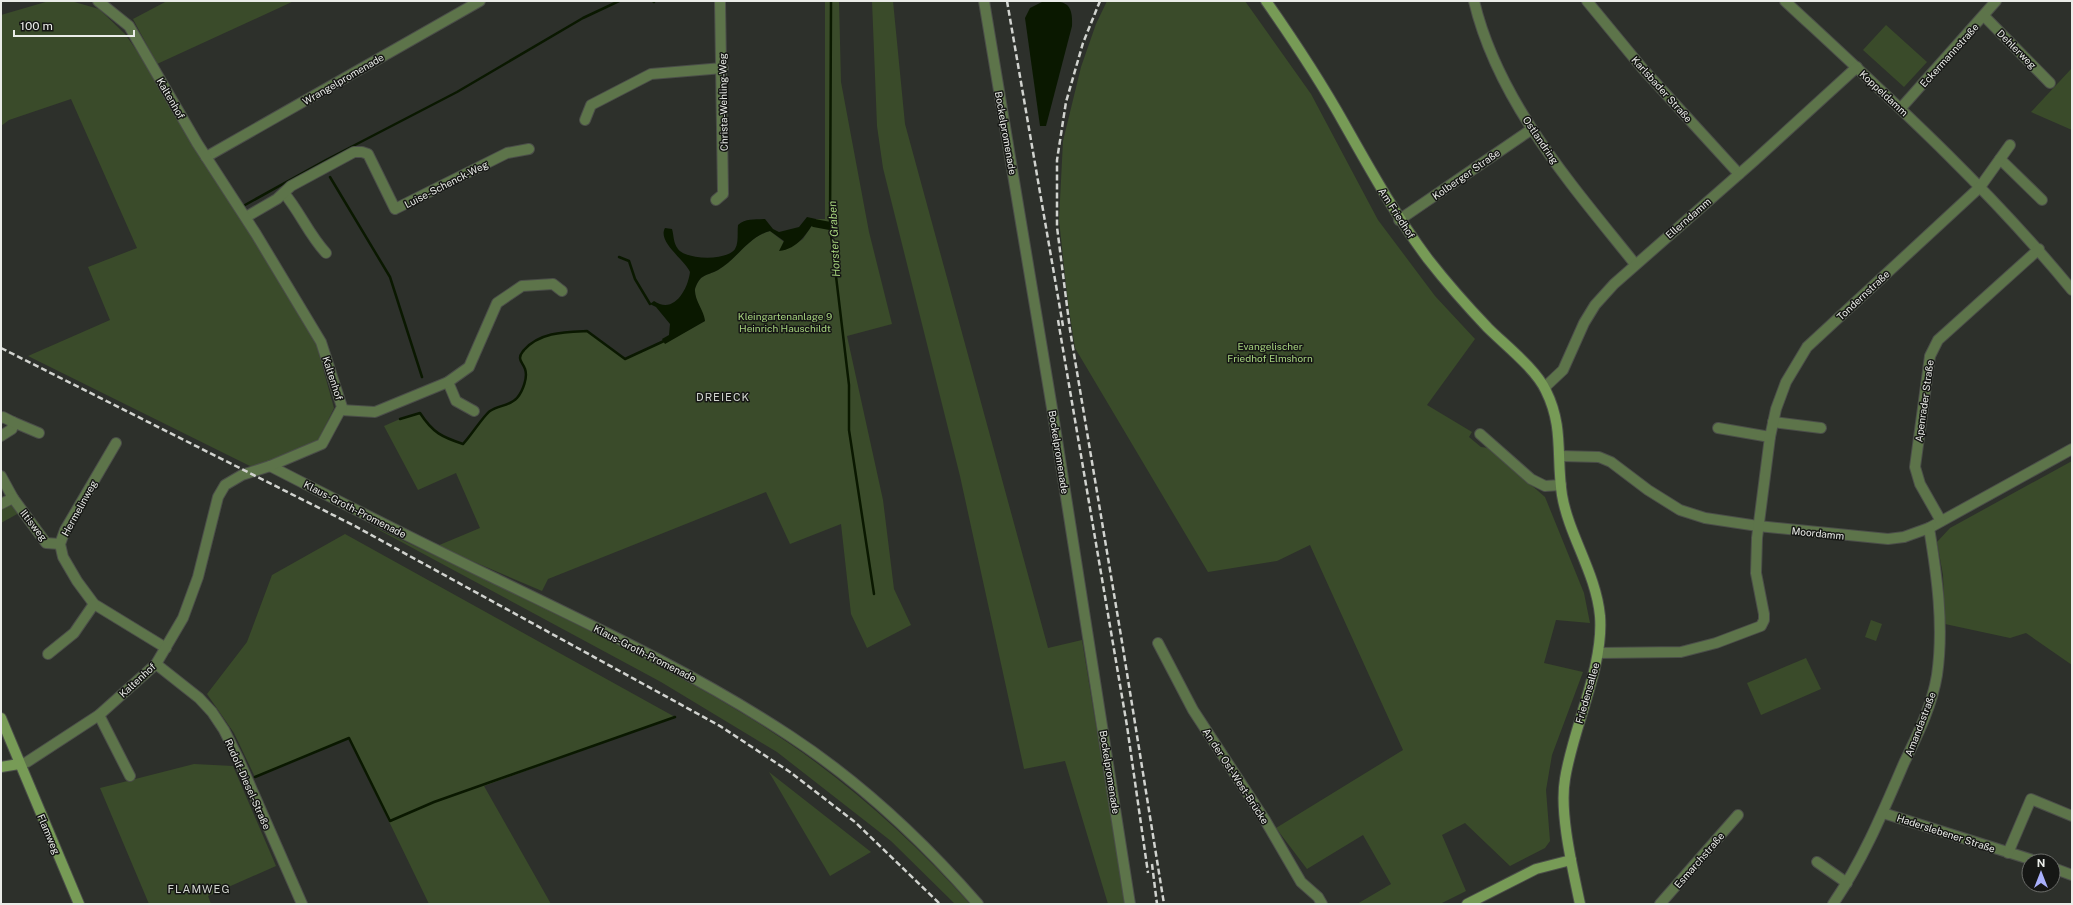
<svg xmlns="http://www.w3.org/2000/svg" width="2073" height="905" font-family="'Public Sans',sans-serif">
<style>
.green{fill:#3a4b2a}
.water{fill:#0a1800}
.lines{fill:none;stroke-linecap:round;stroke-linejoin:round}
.stream{stroke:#0a1800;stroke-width:2.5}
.canal{stroke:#0a1800;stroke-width:8}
.street-casing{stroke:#4b4e49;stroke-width:12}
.secondary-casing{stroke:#4b4e49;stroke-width:12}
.street{stroke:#5d744a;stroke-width:10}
.secondary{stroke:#779b56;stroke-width:10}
.rail{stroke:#d1d3cf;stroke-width:2.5;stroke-dasharray:6 3;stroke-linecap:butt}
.labels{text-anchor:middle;stroke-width:3;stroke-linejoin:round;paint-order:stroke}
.street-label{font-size:10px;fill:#eaece8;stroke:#161715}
.park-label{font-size:10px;fill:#a6d37e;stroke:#161715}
.water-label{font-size:11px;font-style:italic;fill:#a5d27c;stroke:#161715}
.neighbourhood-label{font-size:11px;letter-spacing:1px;fill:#d2d6d0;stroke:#161715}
</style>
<rect width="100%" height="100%" fill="#2d302b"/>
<g class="green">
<path d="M49,1H71L99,9L125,34L149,68L255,240L316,343L334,408L319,439L283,457L254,468L28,356L110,320L88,267L137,248L71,99L9,120L1,126V15Z"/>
<path d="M167,1H294L157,64L133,19Z"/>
<path d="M825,1H839L841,82L869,232L892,324L847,336L883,500L894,589L911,625L867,648L851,614L841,524L790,544L766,492L548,579L542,591L437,546L480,528L456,473L418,490L384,426L400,419L420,413C433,432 442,438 463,444C470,437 484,414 490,411C499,405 510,406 517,398C523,391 528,377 525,369C524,365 520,362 520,358C520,354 522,353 524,350C540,332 565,332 587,331L625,359L664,341L665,343L705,321C703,312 694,299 695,289C696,285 699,280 701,278C706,274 713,273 718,270C737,259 749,236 770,231L784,242L794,245L803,239L816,219H825Z"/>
<path d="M872,1H893L905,124L1048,648L1082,640L1125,904H1108L1065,761L1024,769L960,476L883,168L877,126Z"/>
<path d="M1107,1H1245L1311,94L1378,220L1435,296L1475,339L1427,405L1472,432L1469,437L1481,447L1489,448L1545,497L1584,593L1590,623L1556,620L1544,663L1583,672L1552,755L1546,790L1550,841L1545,848L1510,866L1465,823L1442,835L1466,891L1440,904H1357L1391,884L1363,835L1307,869L1276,828L1403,750L1310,545L1277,561L1208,572L1075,348L1068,303L1059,220L1063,141L1081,67L1096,24Z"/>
<path d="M1886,25L1927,62L1904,87L1863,50Z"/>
<path d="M2072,68V130L2031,112Z"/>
<path d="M2072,461V665L2026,633L2010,638L1945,624L1943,575L1937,542L1950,528Z"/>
<path d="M12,501L19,513L1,523V507Z"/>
<path d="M368,524C455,565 542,606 627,650C682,678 736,707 787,742C855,788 915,843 970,904H955L891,841L777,752L661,682Z"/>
<path d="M345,534L675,717L484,786L551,904H429L349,739L255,777L234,733L207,694L247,642L272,575Z"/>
<path d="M1871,620L1882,624L1876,641L1865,637Z"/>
<path d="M1806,658L1821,689L1761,715L1747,683Z"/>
<path d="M194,764L233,766L276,866L208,896L211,904H149L100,788Z"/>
<path d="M769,772L871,852L830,876Z"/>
</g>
<g class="water">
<path d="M1044,1C1065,1 1073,2 1072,26L1046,126H1040L1025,18L1030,8Z"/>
<path d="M807,217L816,219C807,233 798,249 779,251L784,241L770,231C749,236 737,259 718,270C713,273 706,274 701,278C699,280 696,285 695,289C694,300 704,310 705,321L665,344L662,339L669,335L670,324L656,307L650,304L654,301C674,315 688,289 690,272C685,260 657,242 665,228L672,229C674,236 673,242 678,249C686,260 727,261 735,249C739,242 737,233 738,225C746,218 754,220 765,219L773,229L779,232L799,227Z"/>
</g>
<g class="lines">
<g class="stream">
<path d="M653,1L654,2"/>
<path d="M831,1L830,226L849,385V430L874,594"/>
<path d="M330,177L390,277L422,377"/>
<path d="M245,205L326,160L457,92L583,18L619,1"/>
<path d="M619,257L629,261L635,279L650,304"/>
<path d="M400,419L420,413C433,433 442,437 463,444C470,437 484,415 490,411C499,405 510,406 517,398C523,391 528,377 525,369C524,365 520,362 520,358C520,354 522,353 524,350C540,332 565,332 587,331L625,359L664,341"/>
<path d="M255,777L349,738L390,821L434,802L675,717"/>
</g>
<path class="canal" d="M814,223L830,226"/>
<g class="street-casing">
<g id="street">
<path d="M984,1L1052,408L1130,904"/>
<path d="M1474,1C1498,102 1572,185 1635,264"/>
<path d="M1587,1L1643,69L1739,174"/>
<path d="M1785,1C1885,94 1986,185 2072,290"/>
<path d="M1984,16L2050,83"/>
<path d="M1901,108L1996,1"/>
<path d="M585,120L591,105L651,74L723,68"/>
<path d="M206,157L480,1"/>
<path d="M2000,159L2042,200"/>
<path d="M284,193C300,212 309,235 326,253"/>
<path d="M716,200L723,194L720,1"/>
<path d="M246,217L277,199L291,186L354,152H362L368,154L395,209L507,153L529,149"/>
<path d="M1399,220L1532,129"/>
<path d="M448,382L456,401L474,411"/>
<path d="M1545,387L1563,370L1584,323L1595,305L1614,284L1754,161L1857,67"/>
<path d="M341,410L375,412L448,382L469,367L497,303L522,286L553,284L562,291"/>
<path d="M1,418L3,417L13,422L12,429L1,436"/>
<path d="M13,422L39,433"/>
<path d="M1773,422L1821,428"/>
<path d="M1718,428L1770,437"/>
<path d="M1480,434L1531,479L1545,486L1561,485"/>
<path d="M116,443L65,530L60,544L63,557L77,581L94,604L166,648"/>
<path d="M1560,456L1599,457L1611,462L1648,490L1680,510L1705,518L1758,526L1888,539L1904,537L1929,528L2072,449"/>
<path d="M270,466C344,504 417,541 492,577C593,626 696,674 790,736C860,782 923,841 978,904"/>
<path d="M1,476L13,498L46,543L60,544"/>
<path d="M1,504L13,498"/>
<path d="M1941,521L1920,484L1915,467L1930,356L1938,340L2039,249"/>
<path d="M1158,643L1193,710L1265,820L1301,882L1318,897L1322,904"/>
<path d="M1598,653L1681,652L1716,643L1761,626L1764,620V614L1756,573L1757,538L1770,437L1776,409L1786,382L1807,347L1980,187L2010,145"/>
<path d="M48,654L74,633L94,604"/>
<path d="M156,664L199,698L212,712L224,730L238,758L302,904"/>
<path d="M99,715L130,776"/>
<path d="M19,764L27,762L99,715L156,664L183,618L198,577L218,497L225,485L242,475L270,466L322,444L342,407L321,342L256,234L197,143L129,26L98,1"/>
<path d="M1883,813L2036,861"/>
<path d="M2008,853L2031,799L2072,816"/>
<path d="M1817,862L1847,883"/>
<path d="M2053,868L2072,875"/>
<path d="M1660,904L1738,815"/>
<path d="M1833,904C1863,860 1883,812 1904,763C1917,736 1932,706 1937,675C1944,626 1937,576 1929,528"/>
</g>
</g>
<g class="secondary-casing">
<g id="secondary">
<path d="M1266,1C1294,41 1321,82 1345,125C1371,171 1396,216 1428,259C1446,282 1467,306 1488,328C1505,345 1536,369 1546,391C1564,427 1556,457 1562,495C1569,536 1596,573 1600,616C1604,667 1573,727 1565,779C1559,813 1573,870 1580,904"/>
<path d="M1,718L79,904"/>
<path d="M1,767L19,764"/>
<path d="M1467,904L1536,869L1571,860"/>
</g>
</g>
<use href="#street" class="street"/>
<use href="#secondary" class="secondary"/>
<g class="rail">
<path d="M1007,1L1063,326"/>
<path d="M1100,1L1083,43L1066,102L1057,160V227L1070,330L1122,642L1164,904"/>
<path d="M1058,320L1127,726L1148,873"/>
<path d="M1,348L353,525L720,726L790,772L855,822L940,904"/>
<path d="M1152,864L1157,904"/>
</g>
</g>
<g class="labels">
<g class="street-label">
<text transform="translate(2017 49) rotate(45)" y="4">Dehlerweg</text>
<text transform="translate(1949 55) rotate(-48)" y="4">Eckermannstraße</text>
<text transform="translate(343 79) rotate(-30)" y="4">Wrangelpromenade</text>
<text transform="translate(1662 89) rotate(48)" y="4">Karlsbader Straße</text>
<text transform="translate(1884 93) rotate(43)" y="4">Koppeldamm</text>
<text transform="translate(171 98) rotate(60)" y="4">Kaltenhof</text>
<text transform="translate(723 102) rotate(-91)" y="4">Christa-Wehling-Weg</text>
<text transform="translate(1006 133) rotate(80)" y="4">Bockelpromenade</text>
<text transform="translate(1541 140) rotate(56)" y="4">Ostlandring</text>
<text transform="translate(1466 174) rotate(-35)" y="4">Kolberger Straße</text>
<text transform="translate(446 184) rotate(-27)" y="4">Luise-Schenck-Weg</text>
<text transform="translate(1397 213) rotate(57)" y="4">Am Friedhof</text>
<text transform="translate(1688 218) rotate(-41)" y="4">Ellerndamm</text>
<text transform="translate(1863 295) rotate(-43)" y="4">Tondernstraße</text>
<text transform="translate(333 378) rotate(72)" y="4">Kaltenhof</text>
<text transform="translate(1924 401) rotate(-82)" y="4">Apenrader Straße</text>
<text transform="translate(1059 452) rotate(81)" y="4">Bockelpromenade</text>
<text transform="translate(79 508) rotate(-61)" y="4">Hermelinweg</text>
<text transform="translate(355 509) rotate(27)" y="4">Klaus-Groth-Promenade</text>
<text transform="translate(34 525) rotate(52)" y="4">Iltisweg</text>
<text transform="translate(1818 533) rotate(6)" y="4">Moordamm</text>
<text transform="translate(645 653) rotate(27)" y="4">Klaus-Groth-Promenade</text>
<text transform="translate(137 680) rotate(-43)" y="4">Kaltenhof</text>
<text transform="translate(1587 693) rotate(-74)" y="4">Friedensallee</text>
<text transform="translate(1920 724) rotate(-69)" y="4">Amandastraße</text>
<text transform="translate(1110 772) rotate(81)" y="4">Bockelpromenade</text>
<text transform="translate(1236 776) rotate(57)" y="4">An der Ost-West-Brücke</text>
<text transform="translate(248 784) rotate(66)" y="4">Rudolf-Diesel-Straße</text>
<text transform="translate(1946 833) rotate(18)" y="4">Haderslebener Straße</text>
<text transform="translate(49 834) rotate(67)" y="4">Flamweg</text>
<text transform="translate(1699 860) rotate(-49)" y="4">Esmarchstraße</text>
</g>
<g class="park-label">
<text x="785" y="320">Kleingartenanlage 9<tspan x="785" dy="12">Heinrich Hauschildt</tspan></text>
<text x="1270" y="350">Evangelischer<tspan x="1270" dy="12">Friedhof Elmshorn</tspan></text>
</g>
<g class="water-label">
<text transform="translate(834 239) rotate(-93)" y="4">Horster Graben</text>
</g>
<g class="neighbourhood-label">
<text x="723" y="401">DREIECK</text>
<text x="199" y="893">FLAMWEG</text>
</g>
</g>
<rect width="2073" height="905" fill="none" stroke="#eaece8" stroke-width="4"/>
<g transform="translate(2041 873)"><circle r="19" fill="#161715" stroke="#6b6c69"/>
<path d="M0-3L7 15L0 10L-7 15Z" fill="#a9b0fc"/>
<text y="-6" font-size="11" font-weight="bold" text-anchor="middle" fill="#eaece8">N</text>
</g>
<path d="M14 30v6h120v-6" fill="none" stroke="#eaece8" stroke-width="2"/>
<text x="20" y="30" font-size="12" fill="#eaece8" stroke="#161715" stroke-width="3" paint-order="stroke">100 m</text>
</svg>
